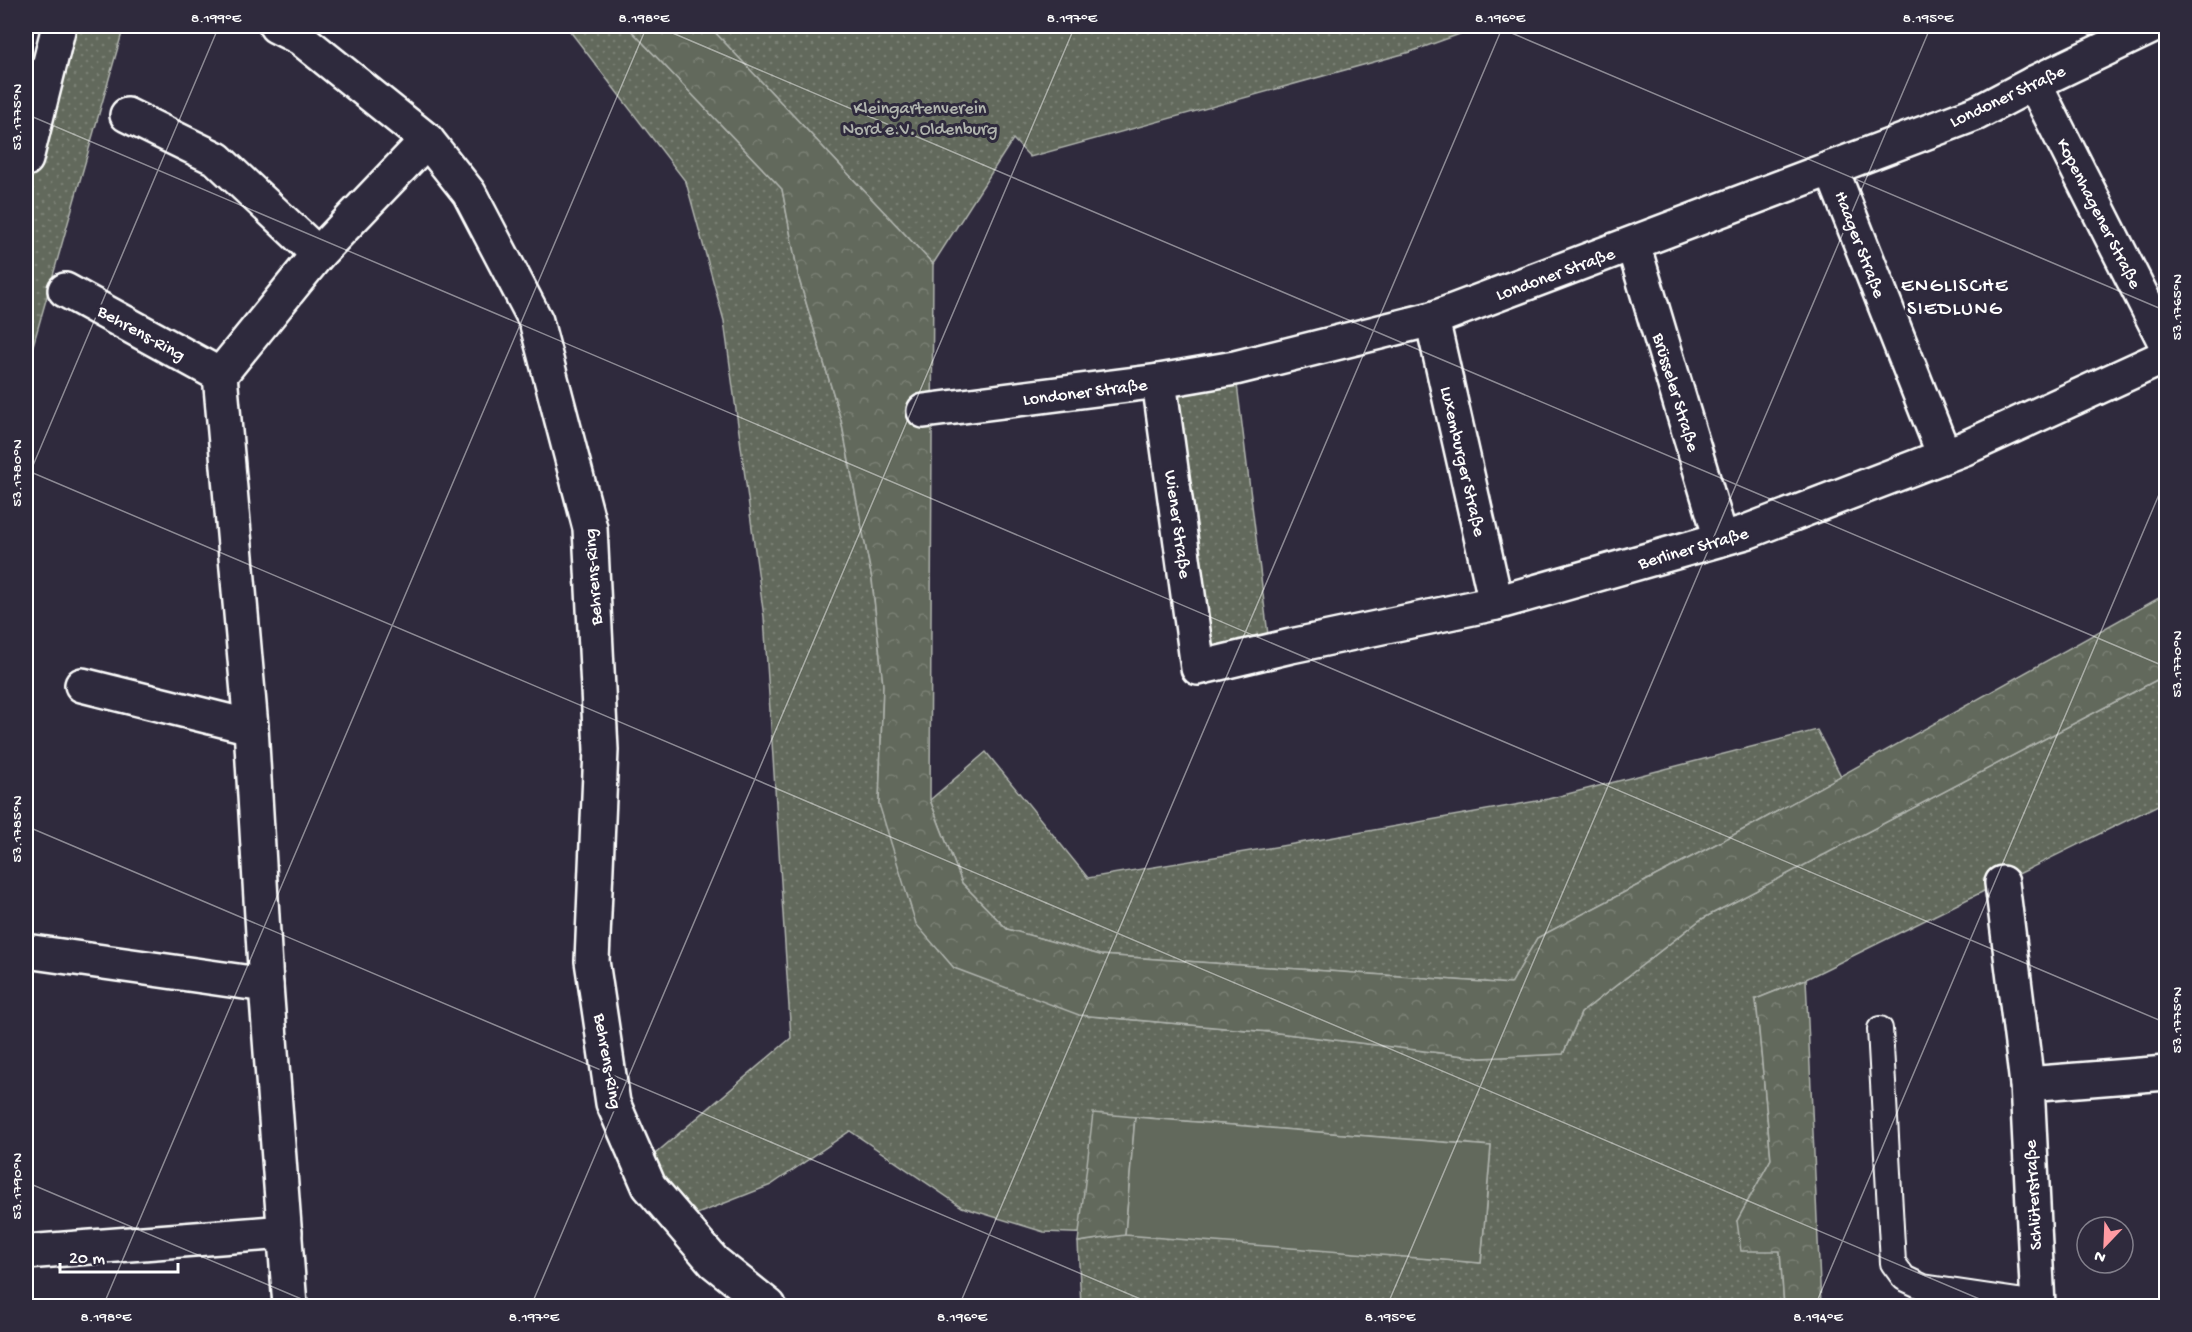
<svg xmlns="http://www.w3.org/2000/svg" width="2192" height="1332" font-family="'Gochi Hand',sans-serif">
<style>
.green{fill:url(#green-dots);stroke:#b0b4ae;stroke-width:1.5;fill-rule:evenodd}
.forest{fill:url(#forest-crowns);stroke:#b0b4ae;stroke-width:1.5}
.pitch{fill:#62695c;stroke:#b0b4ae;stroke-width:1.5}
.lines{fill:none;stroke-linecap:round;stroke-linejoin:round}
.service-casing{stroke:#fff;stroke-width:28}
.minor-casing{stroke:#fff;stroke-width:38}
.service{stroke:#2f2a3d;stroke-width:24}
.minor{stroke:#2f2a3d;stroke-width:33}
.ticks{fill:none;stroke:#fff;stroke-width:1.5;stroke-opacity:0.45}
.labels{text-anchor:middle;stroke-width:6;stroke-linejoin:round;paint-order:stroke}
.street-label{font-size:18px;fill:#fff;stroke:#2f2a3d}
.park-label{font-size:18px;fill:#b0b4ae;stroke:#2f2a3d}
.neighbourhood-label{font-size:20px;letter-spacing:1.5px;fill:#fff;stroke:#2f2a3d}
.neatline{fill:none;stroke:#fff;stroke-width:2}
.ticks-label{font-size:15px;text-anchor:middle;fill:#fff}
</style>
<defs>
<pattern id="green-dots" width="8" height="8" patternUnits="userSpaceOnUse" patternTransform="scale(1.5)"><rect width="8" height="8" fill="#62695c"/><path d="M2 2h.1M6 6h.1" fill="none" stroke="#7a8074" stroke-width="1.8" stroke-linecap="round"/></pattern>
<pattern id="forest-crowns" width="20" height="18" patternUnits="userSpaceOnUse" patternTransform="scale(1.5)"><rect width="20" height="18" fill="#62695c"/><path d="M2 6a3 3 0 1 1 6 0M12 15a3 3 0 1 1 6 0" fill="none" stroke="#7a8074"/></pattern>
</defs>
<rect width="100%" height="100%" fill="#2f2a3d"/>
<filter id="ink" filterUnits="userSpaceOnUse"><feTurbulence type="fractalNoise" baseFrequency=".0167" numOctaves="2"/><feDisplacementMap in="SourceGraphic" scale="12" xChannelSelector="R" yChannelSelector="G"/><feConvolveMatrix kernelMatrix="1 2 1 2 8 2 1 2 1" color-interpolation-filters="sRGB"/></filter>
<g filter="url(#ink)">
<g class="green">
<path d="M59,26H124L26,370V159Z"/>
<path d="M566,26H627L782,189L799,279L841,420L872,579L883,685L879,804L1079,1015L1270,1032L1481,1058L1563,1054L1581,1013L1700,920L2166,675V801L1806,979L1756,999L1771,1159L1737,1221L1780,1250L1784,1306H1081L1078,1242L1121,1235L1044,1232L962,1207L850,1131L771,1185L679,1221L641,1166L791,1038L764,617L724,321L686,182ZM1135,1117L1491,1146L1481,1263L1125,1234Z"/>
<path d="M709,26H1482L1410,52L1030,157L1013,139L933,264Z"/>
<path d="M1235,368L1270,651L1198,668L1159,381Z"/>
<path d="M1817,730L1841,776L1758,822L1537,938L1511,984L1100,955L1007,929L962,883L930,800L986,752L1088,878L1329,838L1548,799Z"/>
</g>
<g class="forest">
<path d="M627,26H709L933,264L930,800L962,883L1007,929L1100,955L1511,984L1537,938L1758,822L2166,594V675L1700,920L1581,1013L1563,1054L1481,1058L1270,1032L1079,1015L954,968L916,924L879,804L883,685L872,579L841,420L799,279L782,189Z"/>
<path d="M1806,979L1821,1306H1784L1780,1251H1741L1737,1221L1771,1159L1756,999Z"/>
<path d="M1093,1113L1135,1117L1125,1235L1078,1242Z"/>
</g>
<path class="pitch" d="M1135,1117L1491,1146L1481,1263L1125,1235Z"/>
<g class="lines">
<g class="service-casing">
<path id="service" d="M1880,1029L1893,1263L1904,1278L1923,1287L2038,1304"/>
</g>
<g class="minor-casing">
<g id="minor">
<path d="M276,26L300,38L427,140"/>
<path d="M2034,83L2166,344"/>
<path d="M127,115L217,159L318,254"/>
<path d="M26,159L59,26"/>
<path d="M1831,168L1944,455"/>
<path d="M1633,244L1721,539"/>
<path d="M65,290L220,375"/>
<path d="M1432,319L1496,603"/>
<path d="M1159,381L1198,668L1291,646L1496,603L1746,532L1965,448L2166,356"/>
<path d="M924,411L1159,381L1235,368L1432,319L1977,113L2034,83L2153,26"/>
<path d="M82,685L251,727"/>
<path d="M2002,883L2027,1084"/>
<path d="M26,951L266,985"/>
<path d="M26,1252L285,1232"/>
<path d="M290,1306L266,985L251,727L220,375L318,254L427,140L469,193L536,321L590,528L601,750L592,961L613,1103L649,1186L714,1262L769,1306"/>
<path d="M2038,1306L2027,1084L2166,1073"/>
</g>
</g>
<use href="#service" class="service"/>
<use href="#minor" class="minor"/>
</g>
</g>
<path class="ticks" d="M656,26L2166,667M1495,26L2166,311M26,114L2166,1023M26,470L1996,1306M26,482L219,26M26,826L1157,1306M26,1182L318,1306M103,1306L647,26M531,1306L1075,26M959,1306L1503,26M1387,1306L1931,26M1815,1306L2166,478"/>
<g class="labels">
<g class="street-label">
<text transform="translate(2007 95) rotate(-25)" y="6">Londoner Straße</text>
<text transform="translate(2100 213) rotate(63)" y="6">Kopenhagener Straße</text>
<text transform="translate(1861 244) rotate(69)" y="6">Haager Straße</text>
<text transform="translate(1555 273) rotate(-20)" y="6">Londoner Straße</text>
<text transform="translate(142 332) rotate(29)" y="6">Behrens-Ring</text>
<text transform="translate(1085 391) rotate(-7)" y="6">Londoner Straße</text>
<text transform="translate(1677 392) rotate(73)" y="6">Brüsseler Straße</text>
<text transform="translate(1464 461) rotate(77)" y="6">Luxemburger Straße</text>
<text transform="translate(1179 524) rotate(82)" y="6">Wiener Straße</text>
<text transform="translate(1693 547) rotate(-16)" y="6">Berliner Straße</text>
<text transform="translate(592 577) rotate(-94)" y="6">Behrens-Ring</text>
<text transform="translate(609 1061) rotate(80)" y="6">Behrens-Ring</text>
<text transform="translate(2032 1195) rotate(-93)" y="6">Schlüterstraße</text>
</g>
<g class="park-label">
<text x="920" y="113">Kleingartenverein<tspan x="920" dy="21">Nord e.V. Oldenburg</tspan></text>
</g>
<g class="neighbourhood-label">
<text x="1955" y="291">ENGLISCHE<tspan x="1955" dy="23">SIEDLUNG</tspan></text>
</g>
</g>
<rect width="2192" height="1332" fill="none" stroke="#2f2a3d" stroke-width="66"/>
<g transform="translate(2105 1245) rotate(203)"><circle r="28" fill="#2f2a3d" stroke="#827f8b" stroke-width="1.5"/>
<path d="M0-4.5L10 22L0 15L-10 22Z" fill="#ff9aa2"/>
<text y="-9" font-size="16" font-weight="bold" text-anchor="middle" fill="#ffffff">N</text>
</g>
<path d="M60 1263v9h118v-9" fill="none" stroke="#ffffff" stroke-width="3"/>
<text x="69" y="1263" font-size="18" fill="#ffffff" stroke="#2f2a3d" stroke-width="4.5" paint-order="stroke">20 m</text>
<rect x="33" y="33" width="2126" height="1266" class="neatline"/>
<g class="ticks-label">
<text x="216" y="22">8.199°E</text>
<text x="644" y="22">8.198°E</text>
<text x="1072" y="22">8.197°E</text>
<text x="1500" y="22">8.196°E</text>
<text x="1928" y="22">8.195°E</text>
<text transform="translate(16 117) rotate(-90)" y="5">53.1775°N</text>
<text transform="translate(2176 307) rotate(-90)" y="5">53.1765°N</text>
<text transform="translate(16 473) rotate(-90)" y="5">53.1780°N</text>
<text transform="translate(2176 664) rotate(-90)" y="5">53.1770°N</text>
<text transform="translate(16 829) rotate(-90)" y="5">53.1785°N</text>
<text transform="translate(2176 1020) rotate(-90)" y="5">53.1775°N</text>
<text transform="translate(16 1186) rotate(-90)" y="5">53.1790°N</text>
<text x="106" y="1321">8.198°E</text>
<text x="534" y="1321">8.197°E</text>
<text x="962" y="1321">8.196°E</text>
<text x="1390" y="1321">8.195°E</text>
<text x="1818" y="1321">8.194°E</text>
</g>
</svg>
